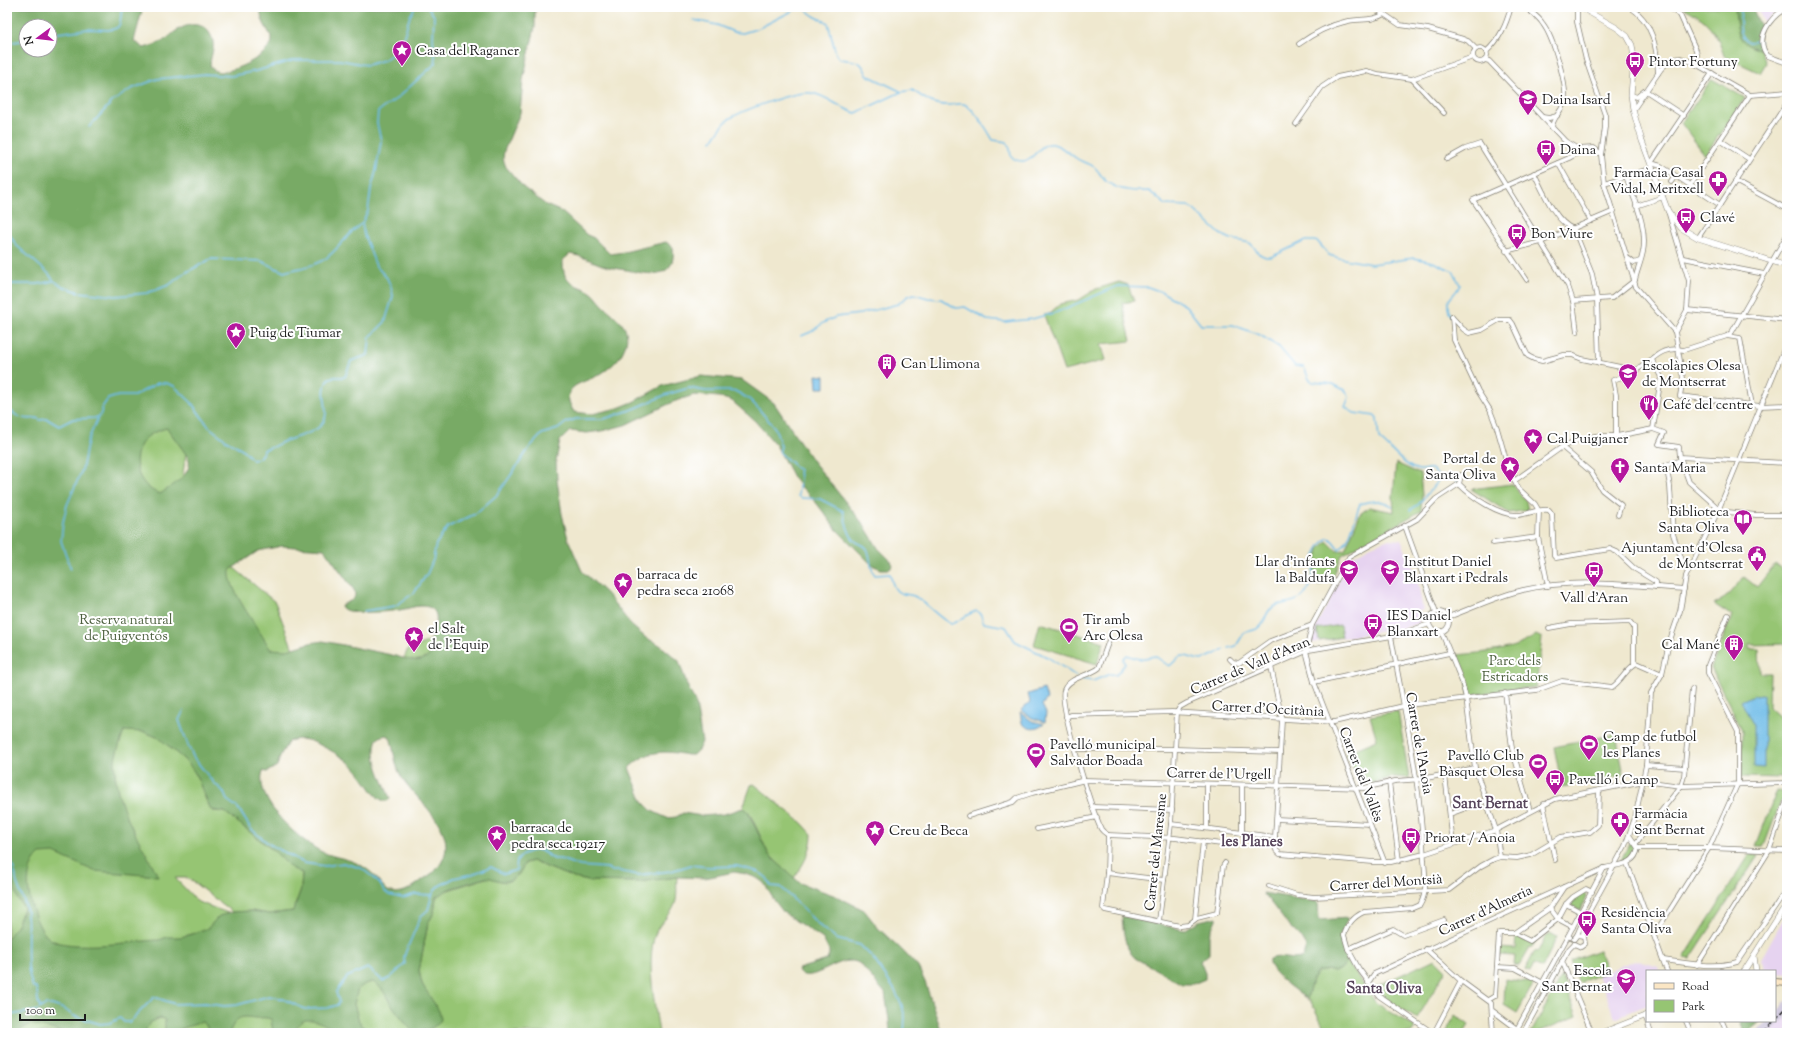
<svg xmlns="http://www.w3.org/2000/svg" width="1794" height="1040" font-family="'Sorts Mill Goudy',serif">
<style>
.built{fill:#e6d3f0}
.industrial{fill:#c8c0d8}
.green{fill:#96c573;stroke:#597048;fill-rule:evenodd}
.forest{fill:#78aa65;stroke:#4a6340;fill-rule:evenodd}
.water{fill:#6ebce8;stroke:#456c82}
.lines{fill:none;stroke-linecap:round;stroke-linejoin:round}
.stream{stroke:#6ebce8;stroke-width:1.5}
.minor-casing{stroke:#868276;stroke-width:5.5}
.tertiary-casing{stroke:#868276;stroke-width:6}
.secondary-casing{stroke:#868276;stroke-width:8}
.minor{stroke:#fff;stroke-width:4}
.tertiary{stroke:#fff;stroke-width:5}
.secondary{stroke:#fbe6c4;stroke-width:6}
.rail{stroke:#1c1c1c;stroke-width:1.5;stroke-dasharray:6 3;stroke-linecap:butt}
.labels{text-anchor:middle;stroke-width:4;stroke-linejoin:round;paint-order:stroke}
.poi-label{font-size:14px;fill:#1c1c1c;stroke:#fff;text-anchor:start}
.park-label{font-size:14px;fill:#4d603f;stroke:#fff}
.street-label{font-size:14px;fill:#1c1c1c;stroke:#fff}
.neighbourhood-label{font-size:15px;font-weight:bold;fill:#57455b;stroke:#fff}
</style>
<rect width="100%" height="100%" fill="#fff"/>
<filter id="ink" filterUnits="userSpaceOnUse"><feTurbulence type="fractalNoise" baseFrequency=".025" numOctaves="2"/><feDisplacementMap in="SourceGraphic" scale="8" xChannelSelector="R" yChannelSelector="G"/><feConvolveMatrix kernelMatrix="1 2 1 2 8 2 1 2 1" color-interpolation-filters="sRGB"/></filter>
<filter id="wash" filterUnits="userSpaceOnUse"><feTurbulence type="fractalNoise" baseFrequency=".012" numOctaves="4" result="noise"/><feDisplacementMap in="SourceGraphic" scale="16" xChannelSelector="R" yChannelSelector="G"/><feGaussianBlur stdDeviation="0.9" result="paint"/><feColorMatrix in="noise" values="0 0 0 0 0 0 0 0 0 0 0 0 0 0 0 0 0 1.4 0 .05"/><feComposite in="paint" operator="in"/></filter>
<g filter="url(#wash)">
<rect width="100%" height="100%" fill="#efe8cf"/>
<g class="built">
<path d="M1757,7H1783L1772,15L1764,23Z"/>
<path d="M1389,539L1401,540L1417,577L1423,610L1419,611L1418,615L1420,623L1396,630L1386,629L1384,631L1312,643L1310,642L1314,629L1330,600L1346,566L1352,557L1369,547Z"/>
<path d="M1787,912V974L1775,973V971H1766L1761,959Z"/>
<path d="M1635,960L1659,967L1660,971H1647V1005L1615,1018L1598,975Z"/>
<path d="M1787,1016V1033H1770L1782,1023Z"/>
</g>
<path class="industrial" d="M1787,1000V1016L1782,1023L1770,1033H1756L1769,1021H1775V1014Z"/>
<g class="green">
<path d="M7,7H98L192,411L182,481L222,558L275,602L293,649L169,747C178,754 188,761 194,771C202,784 203,800 213,811L225,812L275,852L291,868L302,873L301,889L293,911L269,914L252,911L232,912L188,878H175L198,902L321,947L429,998L422,984L419,971L428,923L434,913L436,897L442,892L489,877L505,882L509,881L519,874L525,863L532,861L574,878L589,881L639,882L677,877C676,886 678,895 675,904C671,916 658,923 655,935C646,962 655,1005 659,1033H7ZM26,26H50V50H26Z"/>
<path d="M1682,7H1735C1736,24 1737,46 1760,49L1766,63L1760,73L1724,56C1716,30 1707,19 1682,7Z"/>
<path d="M1712,79L1745,98L1705,155L1681,123Z"/>
<path d="M1119,282L1128,285L1134,301L1122,303L1131,341L1101,344L1106,360L1064,371L1044,315L1049,314L1060,304L1079,300L1096,289Z"/>
<path d="M1396,463L1420,474L1422,495L1421,511L1342,555L1331,582L1325,581L1319,586L1312,581L1319,549L1327,541L1337,551L1345,550L1360,514L1369,507L1394,512L1393,497Z"/>
<path d="M1512,484L1526,501L1528,510L1509,513L1471,489Z"/>
<path d="M1775,564L1787,573V644L1749,645V649H1759L1760,673H1770L1769,707L1787,724V773L1783,778L1742,777V730L1711,668L1732,616L1714,604L1725,598L1744,577L1757,587Z"/>
<path d="M1040,623L1104,642L1097,664L1034,645Z"/>
<path d="M1340,625L1342,637L1319,641L1317,629Z"/>
<path d="M1536,635L1542,638L1536,687L1469,695L1465,673L1457,655C1485,652 1512,652 1536,635Z"/>
<path d="M430,641L440,642C427,661 425,661 403,660L408,649Z"/>
<path d="M1398,711L1409,778L1393,777L1362,786L1346,753L1377,740L1370,716Z"/>
<path d="M1616,734L1624,775L1562,787L1554,747Z"/>
<path d="M754,784L802,823L812,834C812,851 803,865 794,878L769,855L751,816L747,810L743,808L751,785Z"/>
<path d="M1777,790L1785,791L1764,846H1756Z"/>
<path d="M1630,842C1637,851 1632,862 1620,862Z"/>
<path d="M1750,854L1758,856L1690,959L1684,958Z"/>
<path d="M1585,892L1587,896L1580,910L1572,906L1571,901Z"/>
<path d="M1550,933L1557,937L1542,968L1534,964L1530,972L1525,970L1535,951L1537,952L1545,938Z"/>
<path d="M1516,937L1530,942L1537,938L1532,947H1530L1519,966L1514,965L1515,956L1498,955L1499,948L1515,949Z"/>
<path d="M1599,950L1607,971L1579,983L1570,961Z"/>
<path d="M1435,959L1446,970L1417,1019L1380,995L1377,986Z"/>
<path d="M1347,961L1376,1003L1415,1027L1412,1033H1327L1311,1002L1307,999L1312,980L1317,972L1327,970L1334,972L1341,969Z"/>
<path d="M1562,976L1577,1016L1536,1033H1531Z"/>
<path d="M1505,979L1534,983L1517,1013L1504,1005Z"/>
<path d="M1455,1015L1469,1025L1464,1033H1446Z"/>
</g>
<g class="forest">
<path d="M7,7H143L134,41L144,48C151,46 158,44 164,40C169,38 172,33 176,31C191,21 208,22 213,41C215,51 208,60 211,68C214,70 217,72 220,72C234,72 273,54 272,39C268,28 260,22 261,10C266,5 282,6 289,7C304,10 312,19 328,7H535V27L523,80L520,113L504,151L503,159L506,167L524,188L546,205L562,212L587,235L594,238L610,254L624,252L666,242L673,247C677,280 649,275 627,270C619,269 610,268 602,265C591,261 582,256 570,254L563,260C563,266 563,275 568,280C574,286 582,287 589,291C595,294 597,299 602,304C612,315 631,325 626,343C623,356 614,365 602,373C586,384 556,383 574,412L592,414L618,408L633,402L662,386L701,376L742,380L774,403L812,460L864,525L878,548L891,561L893,565L890,569H881L872,565L836,529L818,505L794,479L776,445L755,421L732,401L719,397L694,395L673,402L625,425L602,431L587,433L570,431L560,441L556,461L557,480L562,514L568,539L582,571L606,593L632,626L646,638L660,645L679,661L687,685L696,704L701,736L702,742L698,750L693,755H687C663,750 647,750 629,768L643,802L652,811L667,818L676,817L683,813L702,816L724,814L743,808L747,810L769,855L800,883L836,896L864,910L879,929L901,949L918,967L925,982L942,1033H890L889,1020L885,993L859,963C839,953 815,984 799,973L798,969L827,960L829,955V951L823,939L784,913L774,900L764,883L757,878L746,874L734,872L705,878L677,877L639,882L589,881L574,878L532,861L525,863C519,875 512,885 497,880C492,879 490,877 485,878L449,889L436,897L434,913L428,923L419,971L422,984L439,1011L441,1019L439,1023C432,1029 421,1033 412,1031L390,1003L384,992L377,984L373,982L365,984L358,989L354,1004L359,1021L368,1033C361,1033 350,1035 343,1033C327,1028 303,1006 294,1033H273L271,1019C266,1017 261,1018 256,1018C239,1016 237,1016 229,1033H209L206,1025L202,1022L180,1029L179,1033H165V1020L161,1018L150,1022L144,1033L108,1031L66,1033L31,1024L14,1033H7V939L17,925L24,908L18,899L7,867ZM26,26H50V50H26ZM167,428C171,434 187,454 189,460C192,475 170,487 160,494C137,486 129,459 144,440C149,434 159,430 167,428ZM282,546L324,549L354,590C358,602 348,600 341,606C344,612 351,611 357,612C372,613 386,612 400,610C407,609 414,606 421,606C444,606 436,628 430,641L440,643C423,666 417,662 392,655L323,641L310,643L287,650L270,649C261,631 227,589 230,570L258,551ZM124,731L144,732L159,738L188,763L195,773L211,810L225,812L275,852L291,868L302,873L301,889L293,911L269,914L252,911L232,912L219,916L208,928L196,933L180,937H167L159,940C133,941 72,952 50,939C38,931 31,906 29,893C27,879 29,863 40,854L54,853L94,871L158,876C139,837 113,806 115,760C116,753 122,739 124,731ZM388,735L391,740C394,751 395,766 401,776C417,803 467,834 436,870C432,874 426,877 421,881C412,888 401,896 388,891C378,882 376,874 362,866C349,858 336,858 322,852C299,840 253,800 263,771L267,772L277,766L281,754L289,741C302,737 310,740 322,746C341,756 350,760 363,778C369,785 377,802 387,801L390,799L389,796C383,779 370,758 377,739L382,736Z"/>
<path d="M1735,7H1752L1760,25L1758,37L1760,49C1735,46 1737,25 1735,7Z"/>
<path d="M1263,893L1318,902L1319,920L1348,918L1340,936L1347,961L1341,969L1334,972L1327,970L1317,972L1312,980L1307,999C1298,992 1266,972 1269,959C1280,954 1292,962 1303,957L1306,947L1300,937L1289,926Z"/>
<path d="M1122,916L1184,930L1199,921L1217,917L1209,935V954L1200,961L1205,973V979L1193,984H1182L1135,958C1124,948 1123,929 1122,916Z"/>
<path d="M1740,1021H1762L1748,1033H1745Z"/>
</g>
<g class="water">
<path d="M816,375L825,376V388H817Z"/>
<path d="M1044,689L1047,699L1042,705L1046,713L1045,722L1032,718L1021,710L1030,702L1028,694Z"/>
<path d="M1764,694V768L1754,767V726L1741,701L1754,695Z"/>
<path d="M1020,712L1032,721L1044,724C1036,731 1028,730 1022,723Z"/>
</g>
<g class="lines">
<g class="stream">
<path d="M802,7L814,16L828,23L836,54L840,59C857,62 860,58 867,75L902,92L912,90C926,99 931,105 948,105C953,105 959,103 964,104C974,108 988,131 993,140L1007,142L1010,149L1011,157C1033,172 1036,141 1053,144C1061,146 1069,153 1076,158C1081,162 1088,163 1093,166C1099,170 1101,178 1107,182C1119,191 1135,192 1149,191L1166,205L1188,206L1194,210L1220,234L1231,239L1250,243L1261,255L1266,257H1271L1305,241H1314L1318,242L1329,255L1339,258L1371,264L1414,258L1433,262L1453,271L1460,285C1454,299 1442,297 1451,316"/>
<path d="M1741,7C1741,20 1736,34 1749,42L1760,41"/>
<path d="M694,20L717,25L734,32L743,33L759,28L800,7"/>
<path d="M50,34L88,29L108,30L114,29L118,27L120,23L122,7"/>
<path d="M7,43L26,40"/>
<path d="M89,127L112,102L131,89L157,79L205,74L231,76L256,71L295,60H340L367,65L384,60L391,55L402,42L410,16L415,7"/>
<path d="M712,141C717,133 722,125 729,119C743,110 795,91 811,93C827,95 840,109 856,113L901,92"/>
<path d="M7,230L16,245L49,274L53,280L62,286L79,292L116,296L147,293L169,285L183,274L211,259L261,261L284,272C297,268 314,267 325,259C339,249 347,234 361,224"/>
<path d="M7,284H38L53,281"/>
<path d="M801,336L811,332L823,323L836,317L860,314L898,304L908,296L914,294L928,298L941,299L956,308L965,307L987,320L1005,322L1032,319L1057,312L1118,286L1148,287L1162,292L1186,306L1201,325H1233L1260,335L1279,347L1295,366L1304,367L1309,379L1313,382L1333,384L1346,391L1349,397L1345,407L1354,413L1375,416L1377,419L1379,439C1391,448 1404,467 1419,470C1423,471 1427,468 1432,469L1440,478"/>
<path d="M7,412L11,411C19,419 27,420 37,418L40,420L47,419L59,426L73,419L95,418L100,416L103,406L108,399L118,396H134L158,383H166L174,386L191,402L209,427L226,440L242,449L253,460L259,458L265,449C273,448 277,444 285,441C299,435 325,433 326,413C326,401 321,390 328,379L333,377H345L351,361L368,355L370,337L385,322L393,296L391,287L387,278L376,266L364,235L362,223L368,211L371,189L376,171L381,141L377,123L378,112L380,110L396,99L436,63L433,39L434,16L428,7"/>
<path d="M1410,510L1418,505L1440,478H1454L1458,482"/>
<path d="M71,569L61,541L63,522L67,505L82,470L88,440L98,418"/>
<path d="M364,611L395,606L414,593L427,574L433,560L436,544L448,527L475,514L498,494L530,447L542,434L558,429L567,422L576,419H604L636,408L665,395L689,388L705,391H729L737,392L749,399L757,407L775,428L781,446L779,452L799,470L800,478L798,496L801,498L820,499L843,511C846,521 847,533 854,540C859,545 866,544 868,551C871,559 870,570 875,575L890,574C892,580 892,586 897,591C901,595 908,594 914,596C928,604 937,617 951,624C961,621 967,613 977,611L980,613L984,623L1006,627L1015,641L1049,658L1076,676"/>
<path d="M1229,648L1236,646L1244,633C1249,630 1257,631 1261,626C1266,621 1265,612 1272,608C1282,601 1297,605 1306,593C1320,575 1305,554 1328,538L1331,539L1339,549C1350,544 1355,516 1360,504C1371,500 1383,500 1392,506"/>
<path d="M1081,679L1093,681L1110,674L1116,675L1125,664L1123,659L1127,655L1139,659L1155,656L1169,666C1173,664 1175,660 1179,657C1186,653 1195,661 1202,660L1224,650"/>
<path d="M184,710L179,720L189,748L194,758L214,783L223,791L227,800L238,808L251,829L269,844L304,863L325,866L343,863L361,868L374,878L380,884L384,891L389,895L402,898L416,894L432,895"/>
<path d="M7,844C12,850 11,855 12,861C12,869 16,871 16,879C15,881 25,901 26,908C31,932 23,965 33,987L36,988C39,995 36,1002 41,1008"/>
<path d="M7,1018L10,1015L36,1011L45,1005H52L64,1009L74,1016L100,1024L110,1023L120,1018L124,1022H130L154,997L175,1004L205,1003L224,1006L237,1005L269,996L283,999L305,1009L328,1008L337,1005L339,1002L336,992L347,977L368,968L383,981L390,978L405,964L404,957L406,951L421,916L428,910L432,895L437,887L454,878L472,874L491,867L504,874L516,870L517,861L523,854L531,851L540,850L554,859H560L580,866L607,868L612,871H619L638,875L671,871L691,865L709,867L737,866L759,872L767,878L771,886L781,887L821,927L836,939L860,945L873,958L894,989L901,1003L905,1017L904,1033"/>
</g>
</g>
</g>
<g filter="url(#ink)">
<g class="lines">
<g class="minor-casing">
<g id="minor">
<path d="M1373,7L1384,14"/>
<path d="M1525,7C1531,12 1539,17 1543,24C1553,37 1567,84 1565,100C1563,111 1552,117 1552,128"/>
<path d="M1577,7V22L1586,60L1605,115V127L1601,155L1604,183L1636,287L1675,332"/>
<path d="M1630,7C1653,22 1657,47 1658,73"/>
<path d="M1787,8C1771,16 1753,39 1768,56L1787,63"/>
<path d="M1672,10L1680,15L1696,50L1697,55L1695,63"/>
<path d="M1299,44C1313,34 1327,26 1344,22C1357,18 1373,22 1384,14L1400,25L1428,29L1463,39L1468,41L1476,49"/>
<circle cx="1480" cy="55" r="7"/>
<path d="M1486,52C1500,39 1506,25 1511,7"/>
<path d="M1485,60L1489,61L1565,141L1578,149L1594,148L1601,154"/>
<path d="M1412,79L1444,113"/>
<path d="M1646,91L1684,116"/>
<path d="M1631,95L1637,97L1644,91"/>
<path d="M1633,110L1661,69L1666,64L1674,59L1681,58L1694,63L1750,95L1787,92"/>
<path d="M1542,117L1549,118L1557,116"/>
<path d="M1296,124L1322,87L1337,77L1366,71L1378,74L1412,79L1473,57"/>
<path d="M1720,140L1749,159"/>
<path d="M1447,159L1465,149L1480,144L1568,286L1573,301L1577,332"/>
<path d="M1558,163L1591,221"/>
<path d="M1651,163L1712,73"/>
<path d="M1651,163L1661,166L1720,205"/>
<path d="M1534,173C1542,189 1556,224 1574,229L1592,274L1597,299L1599,363"/>
<path d="M1626,176C1634,200 1648,227 1643,252C1641,262 1637,271 1635,280"/>
<path d="M1735,181L1787,209"/>
<path d="M1672,182L1676,176"/>
<path d="M1604,183L1653,168"/>
<path d="M1690,185L1750,95"/>
<path d="M1636,206L1663,197"/>
<path d="M1668,211L1689,281L1687,310L1675,332L1683,378L1680,396L1760,406L1787,405"/>
<path d="M1698,238L1787,103"/>
<path d="M1506,251L1541,242L1614,211"/>
<path d="M1683,258L1764,274"/>
<path d="M1629,259L1634,263L1640,261"/>
<path d="M1527,280L1473,200L1569,158L1576,154L1578,149"/>
<path d="M1573,301L1612,298L1635,280"/>
<path d="M1687,310L1787,320"/>
<path d="M1452,317L1463,329L1469,333L1482,330L1499,320H1510L1513,324L1525,350L1528,356L1534,359L1542,361L1564,355H1572L1582,359L1620,367L1629,373C1654,365 1655,345 1684,350L1727,336L1740,338L1752,405"/>
<path d="M1452,317L1454,340L1478,391L1490,410L1497,428L1509,470L1518,488L1535,504L1539,511L1538,537L1548,586"/>
<path d="M1727,336L1732,332L1787,235"/>
<path d="M1652,360L1661,377L1653,429"/>
<path d="M1616,436V395L1613,380L1622,377L1626,372"/>
<path d="M1562,447L1591,472L1602,490L1621,505L1618,515"/>
<path d="M1680,457L1787,463"/>
<path d="M1681,460L1666,465L1670,486L1673,534L1684,566L1688,572"/>
<path d="M1514,481L1562,447L1575,441L1595,436H1617L1653,429L1664,433L1659,444L1679,447L1680,457L1689,482L1718,508"/>
<path d="M1459,484C1472,497 1499,516 1519,515C1529,514 1539,508 1549,510L1552,514L1554,556L1556,558L1610,549L1617,552L1635,569L1656,582V587"/>
<path d="M1718,511L1756,515H1787"/>
<path d="M1405,526L1436,612"/>
<path d="M1493,543L1538,537"/>
<circle cx="1439" cy="622" r="10"/>
<path d="M1448,617C1473,608 1497,596 1523,590C1576,577 1631,586 1684,589"/>
<path d="M1549,628L1571,624L1630,622L1634,627V664"/>
<path d="M1441,631L1462,682L1466,698L1475,768L1496,830L1500,857"/>
<path d="M1391,636C1404,710 1421,784 1424,860C1425,875 1428,891 1420,905L1413,908L1364,912C1353,917 1348,924 1344,935L1348,949L1359,969L1379,996L1433,1033"/>
<path d="M1109,640L1099,668C1089,676 1069,677 1064,690C1058,703 1093,813 1101,829C1103,832 1105,833 1108,835L1107,873L1103,908L1105,910L1180,926L1188,925L1197,918L1217,913L1223,866L1225,863"/>
<path d="M1230,659L1233,662L1239,663L1270,641L1312,625"/>
<path d="M1271,666L1282,720L1275,837L1276,850L1280,854L1373,862H1391L1424,854L1496,830L1555,799L1644,781L1681,786L1787,783"/>
<path d="M1314,682L1449,653"/>
<path d="M1505,693L1512,748L1530,811"/>
<path d="M1177,712L1180,707L1187,703L1309,650L1398,635L1429,624"/>
<path d="M1066,717L1071,715L1172,712L1334,722L1408,705L1537,690L1562,681L1612,687C1622,681 1626,668 1637,663L1662,674"/>
<path d="M1076,749H1175L1280,752"/>
<path d="M1646,765L1685,768"/>
<path d="M1445,775L1453,844"/>
<path d="M1389,782L1399,861"/>
<path d="M1242,785V833"/>
<path d="M1543,804L1555,860"/>
<path d="M1094,807L1172,810"/>
<path d="M1450,814L1485,801"/>
<path d="M968,816L1013,802L1017,798L1032,793L1085,780L1364,788L1395,781L1422,779L1475,768"/>
<path d="M1277,819L1370,824"/>
<path d="M1171,824L1275,837"/>
<path d="M1207,828V784"/>
<path d="M1037,829L1097,817"/>
<path d="M1108,835L1175,838L1229,845"/>
<path d="M1636,843L1681,786L1684,776L1692,689"/>
<path d="M1638,848H1709L1787,851"/>
<path d="M1385,863L1314,682L1306,651L1312,625L1349,557L1417,519L1436,499L1459,484L1461,475"/>
<path d="M1627,863L1667,971"/>
<path d="M1107,873L1164,880"/>
<path d="M1269,886L1297,895L1314,897L1449,890L1481,866L1494,859L1500,857L1517,858L1531,855L1561,837L1590,832L1598,825L1599,791"/>
<path d="M1566,904L1581,912"/>
<path d="M1550,908L1558,919L1573,927"/>
<path d="M1195,919L1203,841"/>
<path d="M1159,921L1171,824L1177,712"/>
<path d="M1514,933L1530,941L1558,919L1566,904L1573,897L1586,889L1592,892"/>
<path d="M1654,935L1709,848L1738,783V732L1708,673V665L1728,615"/>
<path d="M1583,936L1584,922"/>
<path d="M1570,937L1568,936L1604,868"/>
<path d="M1574,939L1577,935L1580,928L1625,846L1635,818L1646,765L1651,693L1662,674L1669,643L1680,611L1686,576L1718,511L1787,342"/>
<path d="M1574,944L1581,947L1585,944L1584,936L1577,935"/>
<path d="M1348,949L1393,929L1403,935L1444,920"/>
<path d="M1426,949L1461,981L1491,1003L1493,1033"/>
<path d="M1663,960C1687,963 1713,969 1737,962L1787,889"/>
<path d="M1562,961L1592,1033"/>
<path d="M1697,965L1769,851L1787,799"/>
<path d="M1497,967L1515,968L1543,983"/>
<path d="M1368,983L1374,974L1605,868C1619,864 1635,866 1638,848L1629,835"/>
<path d="M1488,1000L1495,996L1499,933H1514L1550,908L1564,887"/>
<path d="M1493,1011L1517,1029L1568,936"/>
<path d="M1645,1015L1651,1033"/>
<path d="M1686,1021L1691,1033"/>
<path d="M1722,1021L1727,1033"/>
<path d="M1434,1033L1461,981"/>
<path d="M1523,1033L1569,949L1574,944"/>
<path d="M1785,1033L1787,1032"/>
</g>
</g>
<g class="tertiary-casing">
<g id="tertiary">
<path d="M1580,7L1617,28L1627,36L1632,45L1634,58L1631,95L1633,110L1642,141L1668,211L1681,228L1698,238L1787,266"/>
<path d="M1754,956L1756,971"/>
<path d="M1744,971L1787,903"/>
<path d="M1601,1033L1647,1015"/>
</g>
</g>
<g class="secondary-casing">
<path id="secondary" d="M1775,982L1787,983"/>
</g>
<use href="#minor" class="minor"/>
<use href="#tertiary" class="tertiary"/>
<use href="#secondary" class="secondary"/>
<path class="rail" d="M1763,1033L1787,1007"/>
</g>
</g>
<defs>
<g id="sight-pin" transform="scale(1)"><path d="M0 17L-7.5 6A9.5 9.5 0 1 1 7.5 6Z" fill="#b5179e" stroke="#fff"/><path d="M0-6L1.8-2.2L6-1.7L2.9 1.2L3.7 5.4L0 3.3L-3.7 5.4L-2.9 1.2L-6-1.7L-1.8-2.2Z" fill="#fff"/></g>
<g id="bus-pin" transform="scale(1)"><path d="M0 17L-7.5 6A9.5 9.5 0 1 1 7.5 6Z" fill="#b5179e" stroke="#fff"/><path d="M-5-6H5V4H4V6H2V4H-2V6H-4V4H-5ZM-3.5-4V0h7V-4ZM-3.5 1.2v1.5H-2V1.2ZM2 1.2v1.5H3.5V1.2Z" fill="#fff"/></g>
<g id="school-pin" transform="scale(1)"><path d="M0 17L-7.5 6A9.5 9.5 0 1 1 7.5 6Z" fill="#b5179e" stroke="#fff"/><path d="M0-5L7-2L0 1L-7-2ZM-4 1L0 2.5L4 1V4Q0 6-4 4Z" fill="#fff"/></g>
<g id="pharmacy-pin" transform="scale(1)"><path d="M0 17L-7.5 6A9.5 9.5 0 1 1 7.5 6Z" fill="#b5179e" stroke="#fff"/><path d="M-2-6h4v4h4v4h-4v4h-4v-4h-4v-4h4Z" fill="#fff"/></g>
<g id="building-pin" transform="scale(1)"><path d="M0 17L-7.5 6A9.5 9.5 0 1 1 7.5 6Z" fill="#b5179e" stroke="#fff"/><path d="M-4-6H4V6H1V3H-1V6H-4ZM-2.5-4.3h1.7v1.8h-1.7ZM.8-4.3h1.7v1.8H.8ZM-2.5-1h1.7V.8h-1.7ZM.8-1h1.7V.8H.8Z" fill="#fff"/></g>
<g id="restaurant-pin" transform="scale(1)"><path d="M0 17L-7.5 6A9.5 9.5 0 1 1 7.5 6Z" fill="#b5179e" stroke="#fff"/><path d="M-5-6h1v4h1v-4h1v4h1v-4h1v5L-1.5 .5V6h-2V.5L-5-1ZM5-6V6H3V1.5H1.5Q1.5-4 5-6Z" fill="#fff"/></g>
<g id="church-pin" transform="scale(1)"><path d="M0 17L-7.5 6A9.5 9.5 0 1 1 7.5 6Z" fill="#b5179e" stroke="#fff"/><path d="M-1.2-6h2.4v3.5h3.3v2.4h-3.3V6h-2.4V-.1h-3.3v-2.4h3.3Z" fill="#fff"/></g>
<g id="library-pin" transform="scale(1)"><path d="M0 17L-7.5 6A9.5 9.5 0 1 1 7.5 6Z" fill="#b5179e" stroke="#fff"/><path d="M-6-4Q-3-5.5-.7-3.5V5Q-3 3-6 4ZM6-4Q3-5.5 .7-3.5V5Q3 3 6 4Z" fill="#fff"/></g>
<g id="civic-pin" transform="scale(1)"><path d="M0 17L-7.5 6A9.5 9.5 0 1 1 7.5 6Z" fill="#b5179e" stroke="#fff"/><path d="M-.6-6.5H3V-4.5H.6V-3L4-1V1h2V6H-6V1h2V-1L-.6-3ZM-1.2 2.5V6h2.4V2.5Z" fill="#fff"/></g>
<g id="stadium-pin" transform="scale(1)"><path d="M0 17L-7.5 6A9.5 9.5 0 1 1 7.5 6Z" fill="#b5179e" stroke="#fff"/><path d="M0-5a6.5 5 0 1 0 0 10a6.5 5 0 1 0 0-10ZM-3.5-1.8h7v3.6h-7Z" fill="#fff"/></g>
</defs>
<g fill-rule="evenodd">
<use href="#sight-pin" x="402" y="50"/>
<use href="#bus-pin" x="1635" y="61"/>
<use href="#school-pin" x="1528" y="99"/>
<use href="#bus-pin" x="1546" y="149"/>
<use href="#pharmacy-pin" x="1718" y="180"/>
<use href="#bus-pin" x="1686" y="217"/>
<use href="#bus-pin" x="1517" y="233"/>
<use href="#sight-pin" x="236" y="332"/>
<use href="#building-pin" x="887" y="363"/>
<use href="#school-pin" x="1628" y="373"/>
<use href="#restaurant-pin" x="1649" y="404"/>
<use href="#sight-pin" x="1533" y="438"/>
<use href="#sight-pin" x="1510" y="466"/>
<use href="#church-pin" x="1620" y="467"/>
<use href="#library-pin" x="1743" y="519"/>
<use href="#civic-pin" x="1757" y="555"/>
<use href="#school-pin" x="1349" y="569"/>
<use href="#school-pin" x="1390" y="569"/>
<use href="#bus-pin" x="1594" y="571"/>
<use href="#sight-pin" x="623" y="582"/>
<use href="#bus-pin" x="1373" y="623"/>
<use href="#stadium-pin" x="1069" y="627"/>
<use href="#sight-pin" x="414" y="636"/>
<use href="#building-pin" x="1734" y="644"/>
<use href="#stadium-pin" x="1589" y="744"/>
<use href="#stadium-pin" x="1036" y="752"/>
<use href="#stadium-pin" x="1538" y="763"/>
<use href="#bus-pin" x="1555" y="779"/>
<use href="#pharmacy-pin" x="1620" y="821"/>
<use href="#sight-pin" x="875" y="830"/>
<use href="#sight-pin" x="497" y="835"/>
<use href="#bus-pin" x="1411" y="837"/>
<use href="#bus-pin" x="1587" y="920"/>
<use href="#school-pin" x="1626" y="978"/>
</g>
<g class="labels">
<g class="poi-label">
<text x="416" y="55">Casa del Raganer</text>
<text x="1649" y="66">Pintor Fortuny</text>
<text x="1542" y="104">Daina Isard</text>
<text x="1560" y="154">Daina</text>
<text x="1704" y="177" text-anchor="end">Farmàcia Casal<tspan x="1704" dy="16">Vidal, Meritxell</tspan></text>
<text x="1700" y="222">Clavé</text>
<text x="1531" y="238">Bon Viure</text>
<text x="250" y="337">Puig de Tiumar</text>
<text x="901" y="368">Can Llimona</text>
<text x="1642" y="370">Escolàpies Olesa<tspan x="1642" dy="16">de Montserrat</tspan></text>
<text x="1663" y="409">Café del centre</text>
<text x="1547" y="443">Cal Puigjaner</text>
<text x="1496" y="463" text-anchor="end">Portal de<tspan x="1496" dy="16">Santa Oliva</tspan></text>
<text x="1634" y="472">Santa Maria</text>
<text x="1729" y="516" text-anchor="end">Biblioteca<tspan x="1729" dy="16">Santa Oliva</tspan></text>
<text x="1743" y="552" text-anchor="end">Ajuntament d'Olesa<tspan x="1743" dy="16">de Montserrat</tspan></text>
<text x="1335" y="566" text-anchor="end">Llar d'infants<tspan x="1335" dy="16">la Baldufa</tspan></text>
<text x="1404" y="566">Institut Daniel<tspan x="1404" dy="16">Blanxart i Pedrals</tspan></text>
<text x="637" y="579">barraca de<tspan x="637" dy="16">pedra seca 21068</tspan></text>
<text x="1594" y="602" text-anchor="middle">Vall d'Aran</text>
<text x="1387" y="620">IES Daniel<tspan x="1387" dy="16">Blanxart</tspan></text>
<text x="1083" y="624">Tir amb<tspan x="1083" dy="16">Arc Olesa</tspan></text>
<text x="428" y="633">el Salt<tspan x="428" dy="16">de l'Equip</tspan></text>
<text x="1720" y="649" text-anchor="end">Cal Mané</text>
<text x="1603" y="741">Camp de futbol<tspan x="1603" dy="16">les Planes</tspan></text>
<text x="1050" y="749">Pavelló municipal<tspan x="1050" dy="16">Salvador Boada</tspan></text>
<text x="1524" y="760" text-anchor="end">Pavelló Club<tspan x="1524" dy="16">Bàsquet Olesa</tspan></text>
<text x="1569" y="784">Pavelló i Camp</text>
<text x="1634" y="818">Farmàcia<tspan x="1634" dy="16">Sant Bernat</tspan></text>
<text x="511" y="832">barraca de<tspan x="511" dy="16">pedra seca 19217</tspan></text>
<text x="889" y="835">Creu de Beca</text>
<text x="1425" y="842">Priorat / Anoia</text>
<text x="1601" y="917">Residència<tspan x="1601" dy="16">Santa Oliva</tspan></text>
<text x="1612" y="975" text-anchor="end">Escola<tspan x="1612" dy="16">Sant Bernat</tspan></text>
</g>
<g class="park-label">
<text x="126" y="624">Reserva natural<tspan x="126" dy="16">de Puigventós</tspan></text>
<text x="1515" y="665">Parc dels<tspan x="1515" dy="16">Estricadors</tspan></text>
</g>
<g class="street-label">
<text transform="translate(1250 665) rotate(-23)" y="5">Carrer de Vall d'Aran</text>
<text transform="translate(1268 708) rotate(3)" y="5">Carrer d'Occitània</text>
<text transform="translate(1420 743) rotate(80)" y="5">Carrer de l'Anoia</text>
<text transform="translate(1219 773) rotate(1)" y="5">Carrer de l'Urgell</text>
<text transform="translate(1362 774) rotate(69)" y="5">Carrer del Vallès</text>
<text transform="translate(1155 852) rotate(-84)" y="5">Carrer del Maresme</text>
<text transform="translate(1386 882) rotate(-4)" y="5">Carrer del Montsià</text>
<text transform="translate(1485 910) rotate(-25)" y="5">Carrer d'Almeria</text>
</g>
<g class="neighbourhood-label">
<text x="1490" y="808">Sant Bernat</text>
<text x="1252" y="846">les Planes</text>
<text x="1384" y="993">Santa Oliva</text>
</g>
</g>
<rect width="1794" height="1040" fill="none" stroke="#fff" stroke-width="24"/>
<rect x="1646" y="970" width="130" height="52" fill="#ffffff" stroke="#a4a4a4"/>
<rect x="1654" y="983" width="20" height="6" fill="#fbe6c4" stroke="#a4a4a4"/>
<text x="1682" y="990" font-size="12" fill="#1c1c1c">Road</text>
<rect x="1654" y="1000" width="20" height="12" fill="#96c573" stroke="#a4a4a4"/>
<text x="1682" y="1010" font-size="12" fill="#1c1c1c">Park</text>
<g transform="translate(38 38) rotate(255)"><circle r="19" fill="#ffffff" stroke="#a4a4a4"/>
<path d="M0-3L7 15L0 10L-7 15Z" fill="#b5179e"/>
<text y="-6" font-size="11" font-weight="bold" text-anchor="middle" fill="#1c1c1c">N</text>
</g>
<path d="M20 1014v6h65v-6" fill="none" stroke="#1c1c1c" stroke-width="2"/>
<text x="26" y="1014" font-size="12" fill="#1c1c1c" stroke="#ffffff" stroke-width="3" paint-order="stroke">100 m</text>
</svg>
